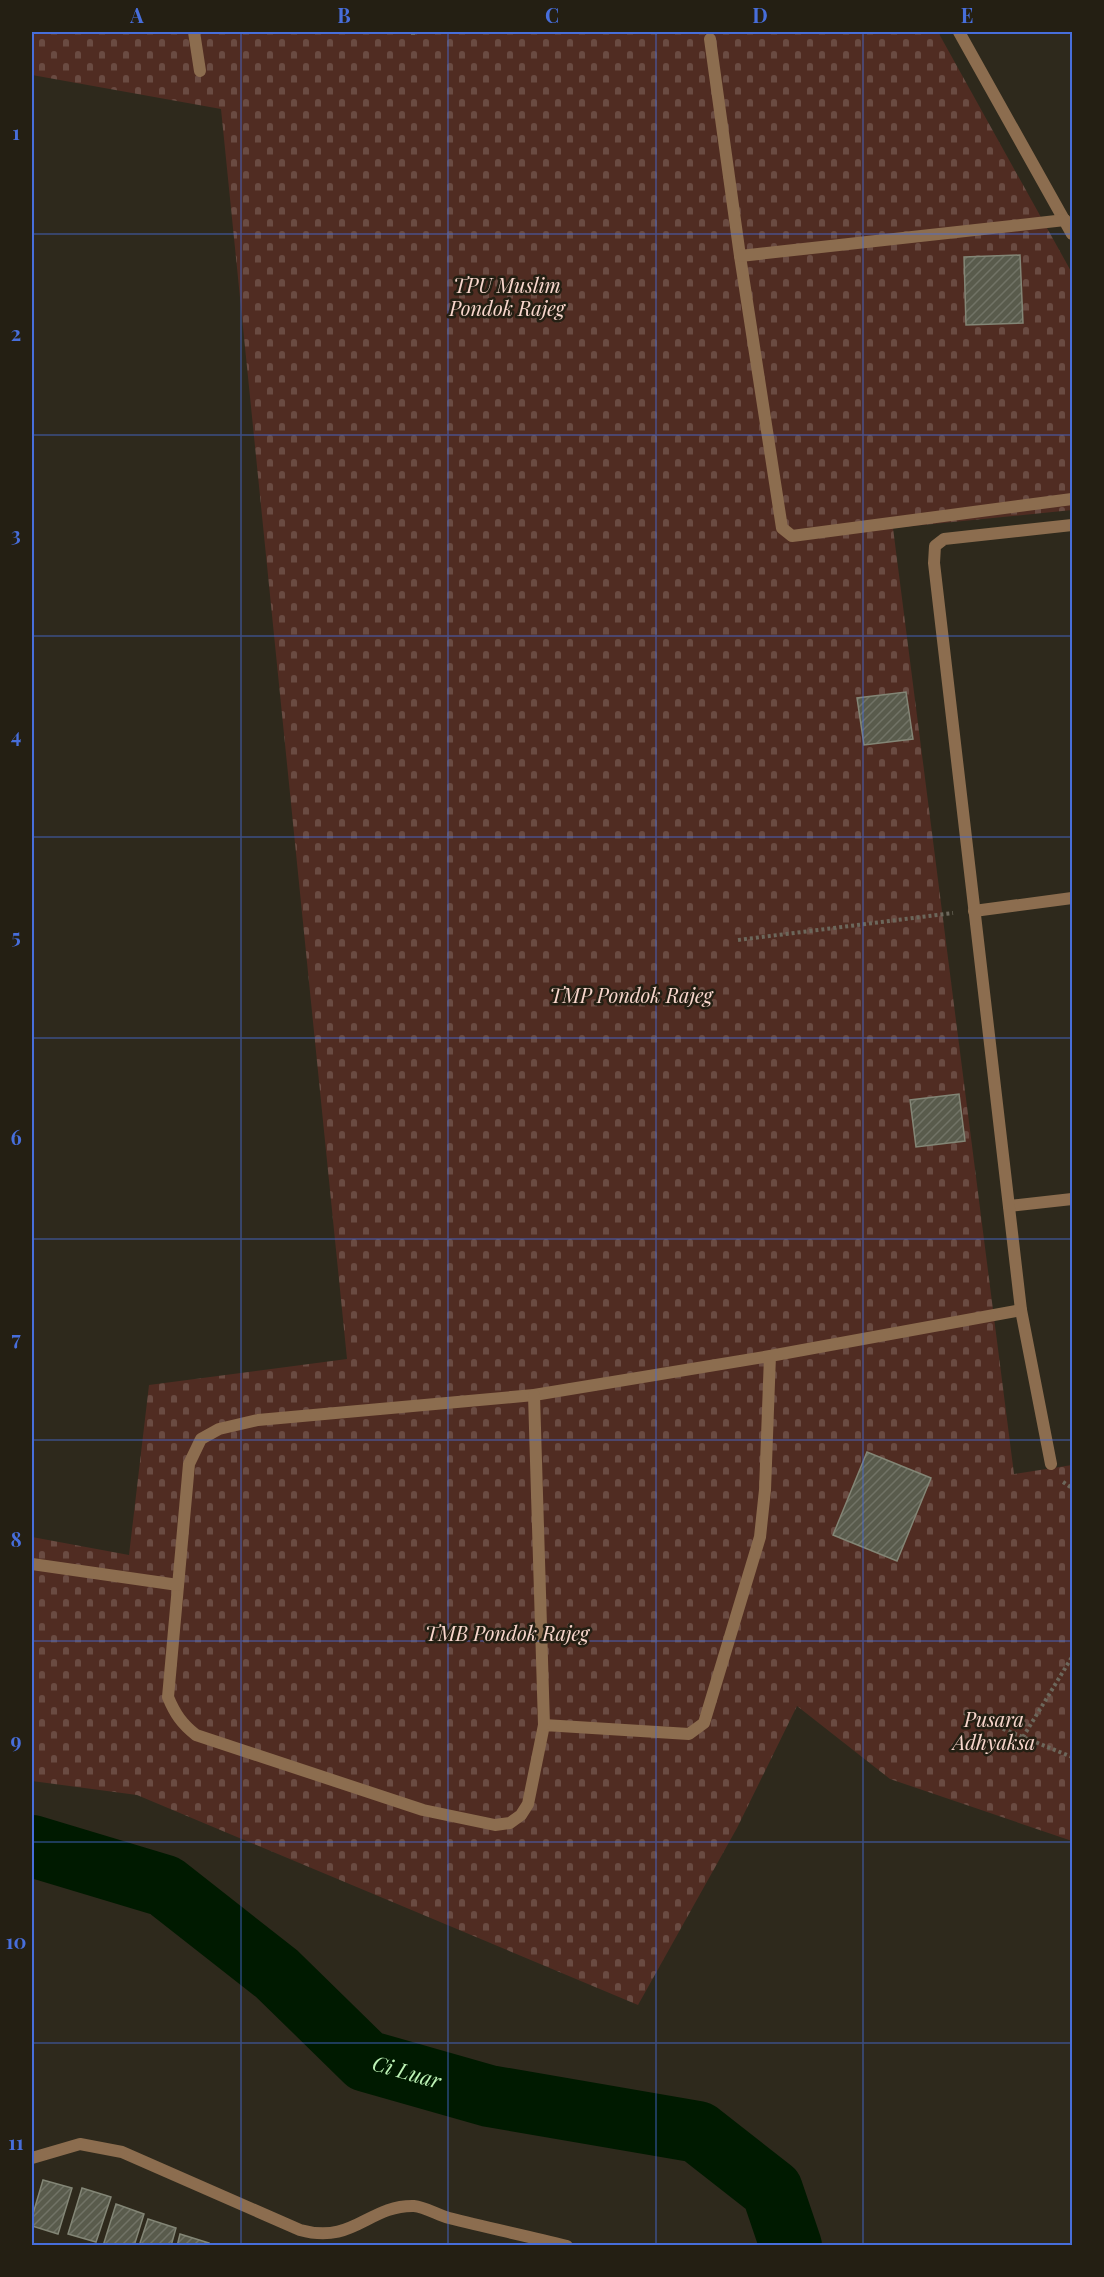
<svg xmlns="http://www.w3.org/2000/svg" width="1104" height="2277" font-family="'Playfair Display',serif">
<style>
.cemetery{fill:url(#cemetery-stones)}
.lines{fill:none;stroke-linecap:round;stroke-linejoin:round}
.river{stroke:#001a00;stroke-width:62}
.building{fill:url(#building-hatch);stroke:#838676;stroke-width:1.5}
.path{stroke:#6c675b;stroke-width:4;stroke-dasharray:3 3;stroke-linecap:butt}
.service{stroke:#8c6d4f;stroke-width:12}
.minor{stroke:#8c6d4f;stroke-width:12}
.grid{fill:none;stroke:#476edb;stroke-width:1.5;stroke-opacity:0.55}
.labels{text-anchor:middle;stroke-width:5;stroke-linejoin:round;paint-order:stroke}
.park-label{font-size:20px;font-style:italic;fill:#f9d7cd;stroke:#241f13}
.water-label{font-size:21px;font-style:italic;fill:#bdf4b6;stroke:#241f13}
.neatline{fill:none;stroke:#476edb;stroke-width:2}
.grid-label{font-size:20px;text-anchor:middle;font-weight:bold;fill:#476edb}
</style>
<defs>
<pattern id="cemetery-stones" width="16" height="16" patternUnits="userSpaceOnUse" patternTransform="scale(1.5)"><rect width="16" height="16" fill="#502c22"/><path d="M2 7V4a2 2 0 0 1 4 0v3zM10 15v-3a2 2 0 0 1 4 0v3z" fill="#6a4b42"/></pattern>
<pattern id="building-hatch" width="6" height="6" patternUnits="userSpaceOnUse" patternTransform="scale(1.5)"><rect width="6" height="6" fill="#595b4c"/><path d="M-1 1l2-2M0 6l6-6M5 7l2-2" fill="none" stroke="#717366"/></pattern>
</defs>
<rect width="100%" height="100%" fill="#2e291c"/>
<path class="cemetery" d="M32,32H938L1072,273V510L893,528L1014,1474L1072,1465V1841L890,1779L797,1706L737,1828L638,2005L137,1795L32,1781V1537L129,1555L149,1385L347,1359L221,109L32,75Z"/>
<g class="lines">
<path class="river" id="s1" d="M32,1846L165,1886L277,1974L366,2061L489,2096L698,2132L772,2190L791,2246"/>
</g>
<g class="building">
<path d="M1020,255L1023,323L966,325L964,257Z"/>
<path d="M906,692L913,739L864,745L857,698Z"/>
<path d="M959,1094L965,1141L916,1147L910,1100Z"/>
<path d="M867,1452L931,1478L897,1561L833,1535Z"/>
<path d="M43,2180L72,2188L58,2234L32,2226V2217Z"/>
<path d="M82,2188L111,2197L96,2242L68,2234Z"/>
<path d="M116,2204L144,2214L134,2246H103Z"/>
<path d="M148,2219L176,2228L171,2246H139Z"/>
<path d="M180,2234L209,2243L208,2246H177Z"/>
</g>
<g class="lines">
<g class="path">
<path d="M413,32V38"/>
<path d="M738,940L953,913"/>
<path d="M1063,1482L1072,1488"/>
<path d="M964,1713L1072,1757"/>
<path d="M1023,1737L1072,1657"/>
</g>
<g class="service">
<path d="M194,32L200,71"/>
<path d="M959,32L1072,234"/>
<path d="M710,39L740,256L782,528L792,536L1072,499"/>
<path d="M740,256L1065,220"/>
<path d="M974,911L1072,898"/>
<path d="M1009,1206L1072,1199"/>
<path d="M770,1356L765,1490L760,1537L704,1723L689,1734L544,1725L528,1804L521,1815L510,1823L495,1825L423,1810L196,1735C182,1724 175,1714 168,1697L189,1464L201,1439L219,1429L258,1420L534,1395L770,1356L1021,1310"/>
<path d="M534,1395L544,1725"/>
<path d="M1051,1464L1021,1310L934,563L935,546L944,539L1072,525"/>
<path d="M32,1564L178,1585"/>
</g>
<path class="minor" d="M32,2158L80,2144L122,2152L300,2230C354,2245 368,2205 414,2206C425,2207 438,2215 449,2218C488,2228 528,2236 567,2246"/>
</g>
<path class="grid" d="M241,32V2246M448,32V2246M656,32V2246M863,32V2246M32,234H1072M32,435H1072M32,636H1072M32,837H1072M32,1038H1072M32,1239H1072M32,1440H1072M32,1641H1072M32,1842H1072M32,2043H1072"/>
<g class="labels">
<g class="park-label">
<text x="507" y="293">TPU Muslim<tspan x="507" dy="23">Pondok Rajeg</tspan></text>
<text x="631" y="1003">TMP Pondok Rajeg</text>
<text x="507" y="1641">TMB Pondok Rajeg</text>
<text x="994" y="1727">Pusara<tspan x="994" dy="23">Adhyaksa</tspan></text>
</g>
<g class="water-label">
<text dy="7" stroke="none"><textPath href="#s1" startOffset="448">Ci Luar</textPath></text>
</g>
</g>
<rect width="1104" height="2277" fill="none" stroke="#241f13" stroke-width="66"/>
<rect x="33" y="33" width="1038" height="2211" class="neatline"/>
<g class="grid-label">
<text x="137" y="23">A</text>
<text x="344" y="23">B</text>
<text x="552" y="23">C</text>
<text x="760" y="23">D</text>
<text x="967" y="23">E</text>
<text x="16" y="140">1</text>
<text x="16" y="341">2</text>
<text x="16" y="542">3</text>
<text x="16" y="743">4</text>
<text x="16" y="944">5</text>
<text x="16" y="1145">6</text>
<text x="16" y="1346">7</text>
<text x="16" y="1547">8</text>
<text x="16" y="1748">9</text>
<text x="16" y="1949">10</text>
<text x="16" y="2150">11</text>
</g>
</svg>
